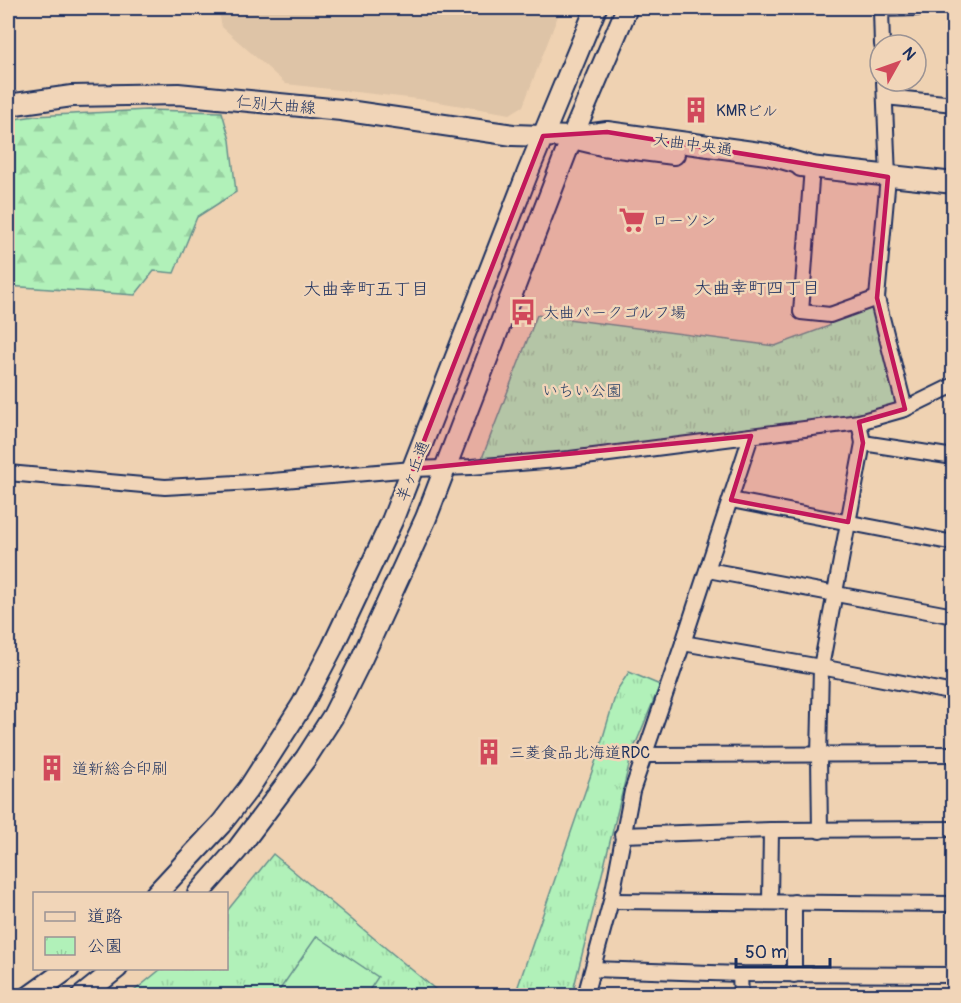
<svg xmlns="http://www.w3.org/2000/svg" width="961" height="1003" font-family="Pangolin,'Klee One',sans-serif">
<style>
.built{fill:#dec4a7}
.forest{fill:url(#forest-firs);stroke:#66908c;stroke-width:1.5}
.park{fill:url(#park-tufts);stroke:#66908c;stroke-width:1.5}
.pitch{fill:#b1f1b9;stroke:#66908c;stroke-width:1.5}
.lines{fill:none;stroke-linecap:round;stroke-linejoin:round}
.minor-casing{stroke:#1b2f5e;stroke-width:18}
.secondary-casing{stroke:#1b2f5e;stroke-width:24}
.minor{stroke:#f1d5b8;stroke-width:14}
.secondary{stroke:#f1d5b8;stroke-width:20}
.marked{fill:#c2185b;fill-opacity:0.2;stroke:#c2185b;stroke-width:4.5;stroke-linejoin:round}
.labels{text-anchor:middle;stroke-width:5;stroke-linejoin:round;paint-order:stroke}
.street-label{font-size:16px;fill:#1b2f5e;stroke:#f1d5b8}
.poi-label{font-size:16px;fill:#1b2f5e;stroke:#f1d5b8;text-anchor:start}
.park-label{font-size:16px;fill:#2a4267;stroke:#f1d5b8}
.neighbourhood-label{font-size:18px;fill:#1b2f5e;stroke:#f1d5b8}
</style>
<defs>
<pattern id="forest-firs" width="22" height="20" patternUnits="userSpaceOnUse" patternTransform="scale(1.5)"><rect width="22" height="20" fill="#b1f1b9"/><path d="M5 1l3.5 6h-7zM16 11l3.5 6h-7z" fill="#98cfa1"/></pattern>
<pattern id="park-tufts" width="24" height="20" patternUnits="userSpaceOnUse" patternTransform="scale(1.5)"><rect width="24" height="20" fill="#b1f1b9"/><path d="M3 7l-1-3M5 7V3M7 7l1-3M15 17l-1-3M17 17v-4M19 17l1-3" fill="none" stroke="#98cfa1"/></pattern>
</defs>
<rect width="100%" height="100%" fill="#efd2b2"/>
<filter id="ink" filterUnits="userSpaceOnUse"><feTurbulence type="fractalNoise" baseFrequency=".0167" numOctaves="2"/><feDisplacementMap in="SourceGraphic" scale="12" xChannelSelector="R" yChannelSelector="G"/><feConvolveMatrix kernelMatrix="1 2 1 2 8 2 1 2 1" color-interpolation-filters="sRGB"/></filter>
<g filter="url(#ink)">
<path class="built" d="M218,8H561L523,106L510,114L426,100L286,84L222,27Z"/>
<path class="forest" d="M147,110L222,112L230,140L236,192L197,217L174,273L154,271L135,295L8,286V120L35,116Z"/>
<g class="park">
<path d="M877,298L905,409L479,466L537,315L775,346L829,326L830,315Z"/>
<path d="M629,672L660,685L632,753L572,995H515L598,754L617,690Z"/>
<path d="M273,854L442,995L128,996L161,969L226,968L227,911Z"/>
</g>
<path class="pitch" d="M317,936L378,977L366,995H276Z"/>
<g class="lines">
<g class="minor-casing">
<g id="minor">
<path d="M882,45L881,9L918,8"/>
<path d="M884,81L888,177L877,298L905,409"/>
<path d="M885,97L954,104"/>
<path d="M812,167L801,312L830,315L877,298"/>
<path d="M863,443L954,457"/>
<path d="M8,473L165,487L272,481L413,469L471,467L570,459L859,422L905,409L954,385"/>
<path d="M731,500L954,543"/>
<path d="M708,570L954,616"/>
<path d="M683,643L821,667L954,693"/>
<path d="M644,755L954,754"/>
<path d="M820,831L819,756L821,667L863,443L859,422"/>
<path d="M622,835L771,830L954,829"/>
<path d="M611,901L954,904"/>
<path d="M770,902L771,830"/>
<path d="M794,902V975"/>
<path d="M593,969L740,974L954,975"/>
<path d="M740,974L741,996"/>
<path d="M585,996L611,901L632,791L683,643L751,436"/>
</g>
</g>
<g class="secondary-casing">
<g id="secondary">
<path d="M8,105L72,96L178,94L341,110L513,135L572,137L607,132L767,154L812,167"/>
<path d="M581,140L602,145L674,154"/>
<path d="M801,166L954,183"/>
<path d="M156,894L221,824L249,788L302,705L332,648L392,521L528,172L596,8"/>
<path d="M198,894L237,850L306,758L333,716L361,660L426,518L572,137L627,8"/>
<path d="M30,996L69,968"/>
<path d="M82,996L117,968"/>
</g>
</g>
<use href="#minor" class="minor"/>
<use href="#secondary" class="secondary"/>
</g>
</g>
<path class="marked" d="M607,132L888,177L877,298L905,409L859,422L863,443L848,522L731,500L751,436L413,469L543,136Z"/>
<defs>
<g id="building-bare" transform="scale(2.07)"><path d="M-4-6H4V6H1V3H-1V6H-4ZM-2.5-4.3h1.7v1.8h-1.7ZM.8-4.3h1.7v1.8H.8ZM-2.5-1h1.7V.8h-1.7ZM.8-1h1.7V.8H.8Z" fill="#d1495b" stroke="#f1d5b8" stroke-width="2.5" paint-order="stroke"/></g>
<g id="supermarket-bare" transform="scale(2.07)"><path d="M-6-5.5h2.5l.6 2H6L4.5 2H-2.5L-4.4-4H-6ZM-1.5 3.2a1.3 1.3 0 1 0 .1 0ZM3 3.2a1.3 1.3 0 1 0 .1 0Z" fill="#d1495b" stroke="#f1d5b8" stroke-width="2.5" paint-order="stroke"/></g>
<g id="bus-bare" transform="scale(2.07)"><path d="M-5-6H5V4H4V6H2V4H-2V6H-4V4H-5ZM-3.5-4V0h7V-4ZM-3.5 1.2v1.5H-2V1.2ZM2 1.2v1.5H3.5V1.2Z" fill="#d1495b" stroke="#f1d5b8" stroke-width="2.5" paint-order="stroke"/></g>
</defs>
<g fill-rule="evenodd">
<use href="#building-bare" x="696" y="110"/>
<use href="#supermarket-bare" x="632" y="220"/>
<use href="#bus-bare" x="523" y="312"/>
<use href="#building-bare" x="489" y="752"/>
<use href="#building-bare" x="52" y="768"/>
</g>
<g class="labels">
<g class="street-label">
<text transform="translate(276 104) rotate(5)" y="6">仁別大曲線</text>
<text transform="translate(693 144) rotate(8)" y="6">大曲中央通</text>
<text transform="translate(412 471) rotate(-69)" y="6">羊ヶ丘通</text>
</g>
<g class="poi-label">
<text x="716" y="116">KMRビル</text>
<text x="652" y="226">ローソン</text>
<text x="543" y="318">大曲パークゴルフ場</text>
<text x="509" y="758">三菱食品北海道RDC</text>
<text x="72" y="774">道新総合印刷</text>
</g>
<g class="park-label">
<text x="582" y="396">いちい公園</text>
</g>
<g class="neighbourhood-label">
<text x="757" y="294">大曲幸町四丁目</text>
<text x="366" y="295">大曲幸町五丁目</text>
</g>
</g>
<rect width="961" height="1003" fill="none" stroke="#f1d5b8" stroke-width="30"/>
<rect x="15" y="15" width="931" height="973" fill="none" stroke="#1b2f5e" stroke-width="2" filter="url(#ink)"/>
<rect x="33" y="892" width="195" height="78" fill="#f1d5b8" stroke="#9b9394" stroke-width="1.5"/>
<rect x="45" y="912" width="30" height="9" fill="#f1d5b8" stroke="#9b9394" stroke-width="1.5"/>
<text x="87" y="922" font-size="18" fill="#1b2f5e">道路</text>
<rect x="45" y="937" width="30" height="18" fill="url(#park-tufts)" stroke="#9b9394" stroke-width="1.5"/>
<text x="87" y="952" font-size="18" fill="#1b2f5e">公園</text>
<g transform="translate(898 63) rotate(50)"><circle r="28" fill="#f1d5b8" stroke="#9b9394" stroke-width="1.5"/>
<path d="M0-4.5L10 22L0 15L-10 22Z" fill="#d1495b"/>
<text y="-9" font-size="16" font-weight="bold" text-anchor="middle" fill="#1b2f5e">N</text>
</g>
<path d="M736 958v9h94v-9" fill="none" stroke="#1b2f5e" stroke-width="3"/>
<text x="745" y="958" font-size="18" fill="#1b2f5e" stroke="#f1d5b8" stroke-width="4.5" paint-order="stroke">50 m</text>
</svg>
